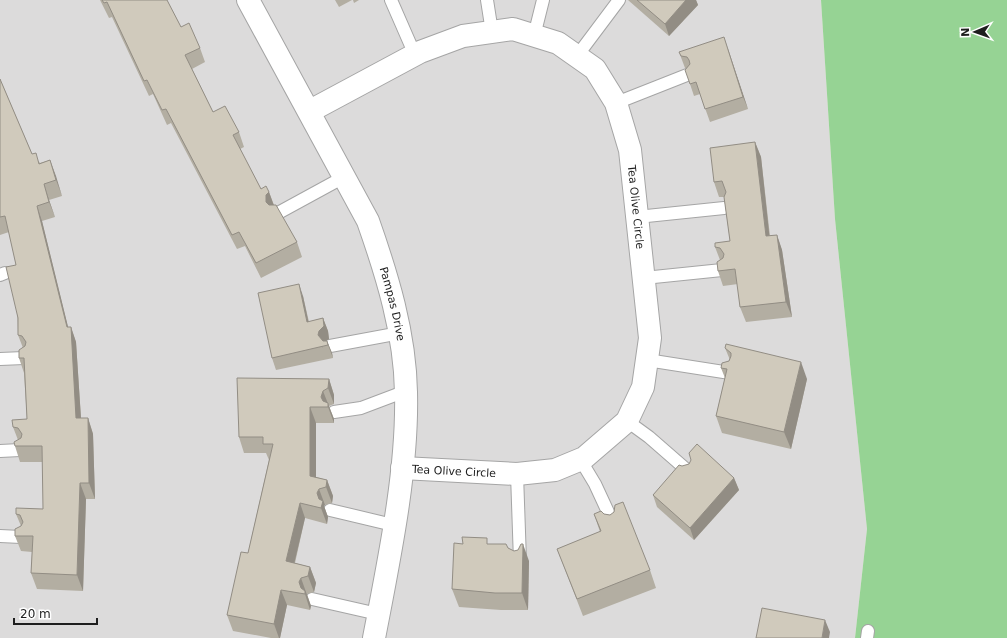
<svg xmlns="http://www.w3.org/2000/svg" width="1007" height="638" font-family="'DejaVu Sans',sans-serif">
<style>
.residential{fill:#dcdbdb}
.forest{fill:#96d394}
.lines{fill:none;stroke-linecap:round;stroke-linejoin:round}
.service-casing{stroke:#a5a5a5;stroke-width:14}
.minor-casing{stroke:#a5a5a5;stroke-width:24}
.service{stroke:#fff;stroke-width:12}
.minor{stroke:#fff;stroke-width:22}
.wall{fill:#b3aea2}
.shaded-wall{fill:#928d84}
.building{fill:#d0cabc;stroke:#928d84}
.labels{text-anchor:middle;stroke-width:3;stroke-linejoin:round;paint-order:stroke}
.street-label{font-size:11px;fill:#1e1e1e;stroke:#fff}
</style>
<rect width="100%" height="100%" fill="#f0efe3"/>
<path class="residential" d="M0,0H821L835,219L867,529L855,638H0Z"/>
<path class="forest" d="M821,0H1007V638H855L867,529L835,219Z"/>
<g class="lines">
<g class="service-casing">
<g id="service">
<path d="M391,0L415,55"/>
<path d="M487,0L492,32"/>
<path d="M534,36L543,0"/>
<path d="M577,56L619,0"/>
<path d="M616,103L687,75"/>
<path d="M278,213L344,177"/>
<path d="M637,217L724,208"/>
<path d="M0,275L5,273"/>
<path d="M644,278L722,270"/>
<path d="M330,346L400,333"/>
<path d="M0,359L24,358"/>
<path d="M647,360L730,373"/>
<path d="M334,412L361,408L406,391"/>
<path d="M627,421L649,437L688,471"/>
<path d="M0,451L20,450"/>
<path d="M580,459L595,484L614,525"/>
<path d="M517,474L520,561"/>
<path d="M330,510L393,525"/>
<path d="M0,536L21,537"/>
<path d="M312,599L378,614"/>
<path d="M867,638L868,631"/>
</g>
</g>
<g class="minor-casing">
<g id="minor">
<path id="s1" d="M248,0L368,221C387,275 405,333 406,392C408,470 389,560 374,638"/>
<path id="s2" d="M310,111L420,52L463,36L513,29L558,43L595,69L616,103L630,150L650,338L643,387L627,421L584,458L555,470L517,474L402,468"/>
</g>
</g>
<use href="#service" class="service"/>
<use href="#minor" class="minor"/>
</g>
<g class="wall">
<path d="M100,0H167L181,27L200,48L205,62L192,69L213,112L239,132L244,147L240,149L261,189L269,192L274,205L297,242L302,257L261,278L245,246L237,249L171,123L167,125L153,94L149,96L112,17L109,18Z"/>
<path d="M335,0H352L339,7Z"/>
<path d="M353,0H359L354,3Z"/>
<path d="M628,0H696L698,5L669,36Z"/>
<path d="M728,49L748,109L710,122L700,94L694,96L690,84L687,68H685L679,52Z"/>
<path d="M0,79L32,154L40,163L50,160L62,196L49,200L55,217L42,221L68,327H71L76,342L81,418H88L93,434L95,499H86L83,591L37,589L31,573L32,552L21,551L15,536L21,526L16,514L43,509V462H20L15,446L18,440L13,427L27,419L24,373L19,358L23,348L18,335L16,265L9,232L0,235Z"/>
<path d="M755,142L761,157L770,236L777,235L782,250L792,317L746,322L740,307L738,284L723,286L718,271L720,260L715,247L730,241L724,197H719L714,182Z"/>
<path d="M303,296L309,322L323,318L328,331L329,339L326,341H327L332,353L333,358L276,370L272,358Z"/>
<path d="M725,348L807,379L791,449L722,433L716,416L725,378L721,368L730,360Z"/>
<path d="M329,379L334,395V404L329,406L334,419V423H316V477L327,480L333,496L332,503L325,505L324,506L328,517L327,524L305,518L295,563L310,567L316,583L314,592L307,594L311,606L310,610L287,605L280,638H271L233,631L227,615L248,553L269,460L266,453H244L239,437Z"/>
<path d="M682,466L734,478L739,490L694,540L657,507L653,495Z"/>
<path d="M594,514L650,570L656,588L583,616L557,549L600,532Z"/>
<path d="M489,544L508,548L529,561L528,610H501L459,607L452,589Z"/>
</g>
<g class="shaded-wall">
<path d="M686,0H696L698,5L669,36L665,24Z"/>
<path d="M724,37L748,109L743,97Z"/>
<path d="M755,142L761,157L771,251L766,236Z"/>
<path d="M50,160L56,176L62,196L56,180Z"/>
<path d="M44,184L49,200L55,217L49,202Z"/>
<path d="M269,192L274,206L271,209L266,202V195Z"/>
<path d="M37,206L42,221L71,339V327L76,342L82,434L76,418L67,327Z"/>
<path d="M777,235L782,250L792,317L786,302Z"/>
<path d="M299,284L303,296L311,334L307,322Z"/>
<path d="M323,318L328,331L329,339L323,343V348L318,335L319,331Z"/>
<path d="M327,341L332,353L333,358L328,345Z"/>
<path d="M801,362L807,379L791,449L784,432Z"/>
<path d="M329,379L334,395V404L328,388Z"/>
<path d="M323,391L334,419V423L328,407H325L321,397Z"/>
<path d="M310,407L316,423V492L310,476Z"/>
<path d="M88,418L93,434L95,499L89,483Z"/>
<path d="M734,478L739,490L694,540L690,528Z"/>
<path d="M327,480L333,496L332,503L326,487Z"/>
<path d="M80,483L86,499L83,591L77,575Z"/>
<path d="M319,489L325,505L324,506L328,517L327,524L321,508L317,493Z"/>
<path d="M300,503L305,518L291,577L286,561Z"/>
<path d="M523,544L529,561L528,610L522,593Z"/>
<path d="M310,567L316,583L314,592L308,576Z"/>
<path d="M301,578L311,606L310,610L305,594H303L299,582Z"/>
<path d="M281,590L287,605L280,638H279L274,624Z"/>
<path d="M825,620L830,632L829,638H822Z"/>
</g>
<g class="building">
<path d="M102,0H167L181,27L189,23L200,48L185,55L213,112L225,106L239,132L233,135L261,189L266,186L269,192L266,195V202L269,205H276L297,242L256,263L239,232L232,235L166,109L162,110L147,80L144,81L107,2L104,3Z"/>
<path d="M637,0H686L665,24Z"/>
<path d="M724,37L743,97L705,109L696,82L690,84L685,70L690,64L689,60L687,57L681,56L679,52Z"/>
<path d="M0,79L32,154L36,153L39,164L50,160L56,180L44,184L49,202L37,206L67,327H71L76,418H88L89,483H80L77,575L31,573L33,536H15V529L21,526L23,522L20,515L16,514V508L43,509L42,446H15L14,442L21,438L22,434L18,428L13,427L12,420L27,419L24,358H19V350L25,346L26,342L22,336L18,335V318L6,267L16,265L5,216L0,217Z"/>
<path d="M755,142L766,236L777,235L786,302L740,307L735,269L718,271L717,262L723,258L724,254L720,248L715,247V243L730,241L724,197L726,192L722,181L714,182L710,148Z"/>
<path d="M299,284L307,322L323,318L324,326L319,331L318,335L323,341H327L328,345L272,358L258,293Z"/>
<path d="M726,344L801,362L784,432L716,416L727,369L721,368L722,363L729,361L731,356V353L725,348Z"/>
<path d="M237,378L329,379L328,388L323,391L321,397L323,401L328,403V407H310V476L327,480L326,487L319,489L317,493L319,499L323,501L321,508L300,503L286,561L310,567L308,576L301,578L299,582L301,588L305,591V594L281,590L274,624L227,615L241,552L248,553L273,444H263V437H239Z"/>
<path d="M697,444L734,478L690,528L653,495L679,465L682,466L689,464L691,460L689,453Z"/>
<path d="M623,502L650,570L577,599L557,549L601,531L594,514L601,511L604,514L610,515L614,512L615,505Z"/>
<path d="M462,537L487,538V544H506L508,548L514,551L518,550L521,544H523L522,593H495L452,589L454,543L463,544Z"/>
<path d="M762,608L825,620L822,638H756Z"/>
</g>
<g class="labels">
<g class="street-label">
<text dy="4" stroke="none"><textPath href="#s2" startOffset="460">Tea Olive Circle</textPath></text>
<text dy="4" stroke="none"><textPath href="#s1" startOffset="338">Pampas Drive</textPath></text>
<text transform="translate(454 471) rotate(3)" y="4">Tea Olive Circle</text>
</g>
</g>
<g transform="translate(975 32) rotate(268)" stroke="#ffffff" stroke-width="3" paint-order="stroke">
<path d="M0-3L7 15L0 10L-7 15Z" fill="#1e1e1e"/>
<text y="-6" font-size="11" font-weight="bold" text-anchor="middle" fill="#1e1e1e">N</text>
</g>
<path d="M14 618v6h83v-6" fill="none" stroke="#1e1e1e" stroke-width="2"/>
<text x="20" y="618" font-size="12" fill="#1e1e1e" stroke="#ffffff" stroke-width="3" paint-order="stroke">20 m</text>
</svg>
